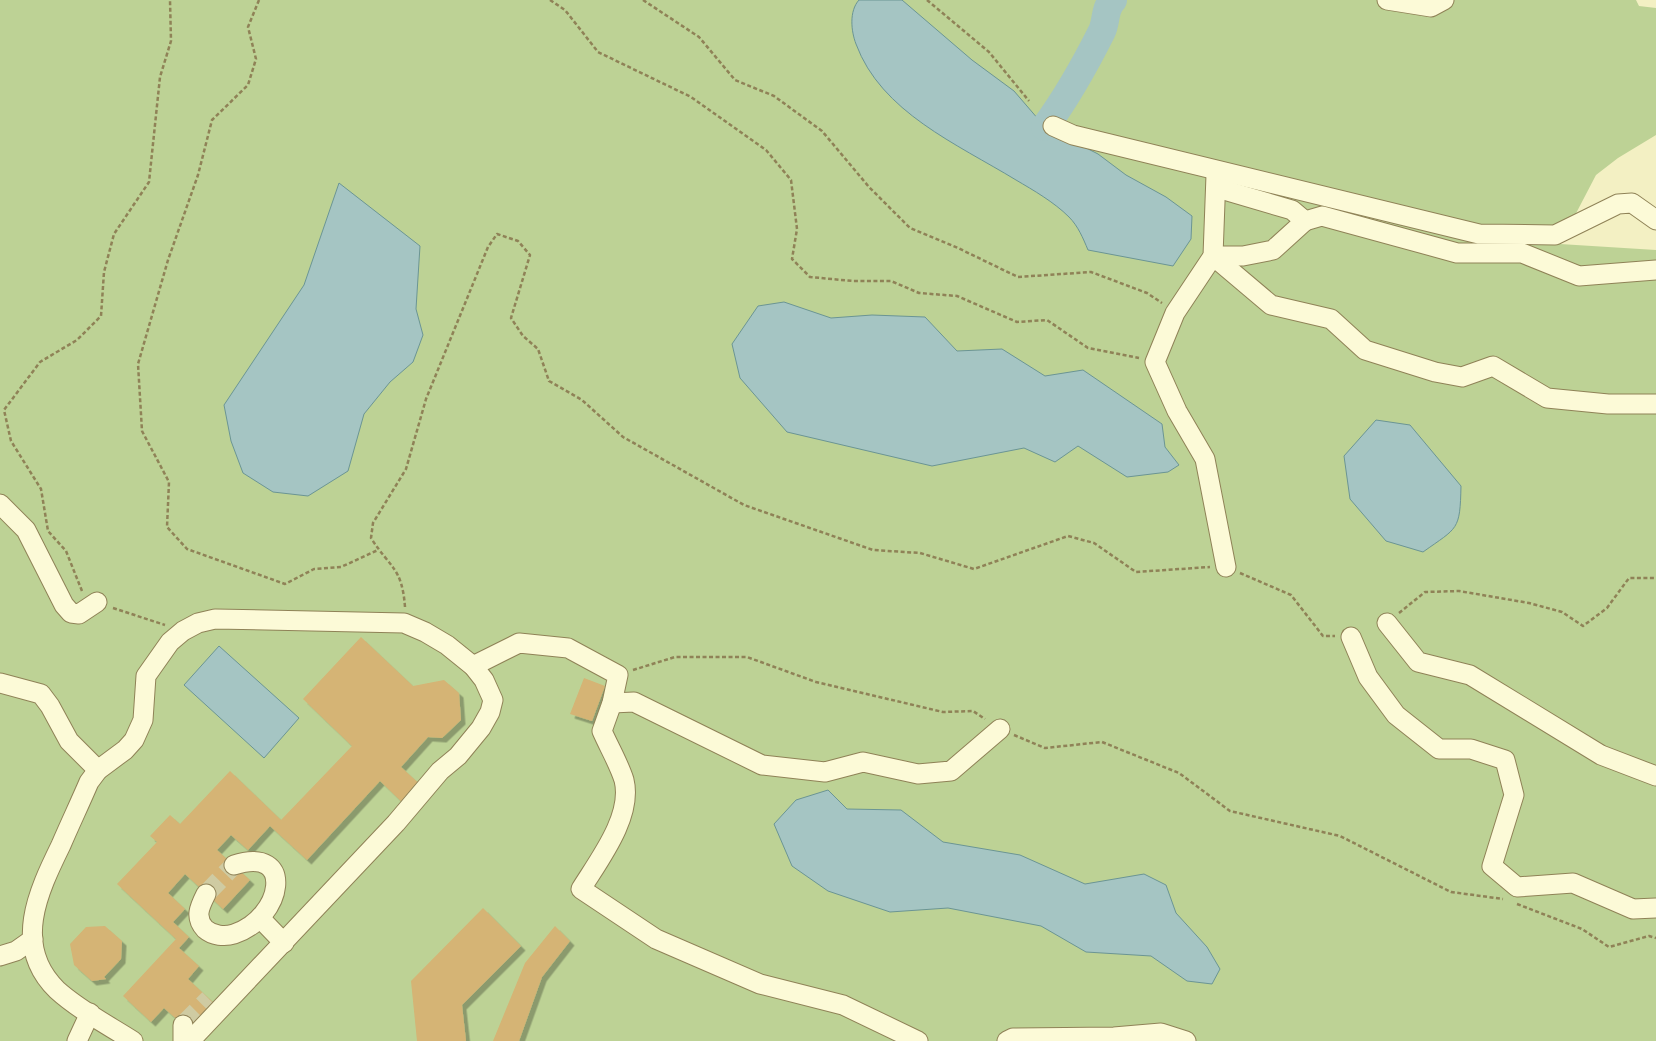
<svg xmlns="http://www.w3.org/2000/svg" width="1656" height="1041" font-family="'PT Serif',serif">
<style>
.green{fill:#bdd295}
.water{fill:#a5c5c3;stroke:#6b9594}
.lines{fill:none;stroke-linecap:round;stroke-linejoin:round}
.river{stroke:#a5c5c3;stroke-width:28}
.building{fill:#d5b474;filter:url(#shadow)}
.minor-tunnel{stroke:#cfcba2;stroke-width:19;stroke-dasharray:19 9;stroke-linecap:butt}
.minor-casing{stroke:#8f8257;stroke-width:21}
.path{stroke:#8f8257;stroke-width:2.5;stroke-dasharray:4 2.5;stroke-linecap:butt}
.minor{stroke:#fcfad7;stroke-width:19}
</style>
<defs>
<filter id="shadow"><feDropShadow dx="4.5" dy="4.5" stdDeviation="0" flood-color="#0004"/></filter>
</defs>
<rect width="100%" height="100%" fill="#f3f0c3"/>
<path class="green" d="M0,0H1636L1639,6L1656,8V135L1618,158L1596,175L1560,244L1656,250V1041H0Z"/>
<g class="water">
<path d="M859,0H902L972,60L1014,91L1045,127L1098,154L1126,175L1166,197L1192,216L1191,239L1173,266L1088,250C1083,238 1078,226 1069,217C1054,202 1033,190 1016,180C957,144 881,112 856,44C851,31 849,11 859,0Z"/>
<path d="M339,183L420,246L416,309L423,335L413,362L390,382L364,414L348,471L308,496L273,492L243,473L231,441L224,405L304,285Z"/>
<path d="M784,302L831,318L872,315L925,317L957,351L1002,349L1045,376L1083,370L1162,424L1165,447L1179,465L1168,472L1127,477L1078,446L1055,462L1024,448L932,466L787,432L740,378L732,344L758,306Z"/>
<path d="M1376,420L1410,425L1461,486C1460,531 1458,527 1423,552L1386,541L1350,499L1344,456Z"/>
<path d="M219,646L299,718L264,758L184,685Z"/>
<path d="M828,790L847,809L901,810L943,842L1020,855L1085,884L1144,874L1166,885L1176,913L1207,947L1220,969L1212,984L1187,981L1151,956L1086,952L1041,926L948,908L890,912L828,891L792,866L774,824L796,800Z"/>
</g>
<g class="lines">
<path class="river" d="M1045,127C1067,97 1085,65 1102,31C1107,20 1104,9 1113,0"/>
</g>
<g class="building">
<path d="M361,637L413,686L444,680L459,693L461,720L442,738L428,737L401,767L424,788L407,807L380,781L307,860L270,826L248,850L231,835L217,850L250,880L223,909L185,874L168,893L185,909L173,922L189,937L179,948L199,966L188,979L216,1005L191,1032L164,1008L151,1022L123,996L176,939L117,884L157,842L150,836L170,815L180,824L230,771L281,820L352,746L303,699Z"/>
<path d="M584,678L605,686L592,721L570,714Z"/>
<path d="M483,908L521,946L462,1005L466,1041H417L411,981Z"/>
<path d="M105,926L122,941L121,959L104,977L106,979L92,981L74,965L70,944L86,927Z"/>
<path d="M555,926L570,941L542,977L519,1041H493L525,963Z"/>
</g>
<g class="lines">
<g class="minor-tunnel">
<path d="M206,894L234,865"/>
<path d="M183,1025L209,999"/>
</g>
<g class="minor-casing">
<g id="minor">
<path d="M1387,0L1431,7L1444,0"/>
<path d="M1053,126L1073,135L1479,234L1555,235L1618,204L1632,203L1656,220"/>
<path d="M1216,175L1213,256L1175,313L1155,362L1177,411L1205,459L1226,567"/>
<path d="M1217,188L1292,210L1305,221L1322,216L1457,253H1522L1579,276L1656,270"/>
<path d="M1213,256L1271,305L1331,319L1365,350L1435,372L1462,377L1493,366L1547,398L1608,404H1656"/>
<path d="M1213,256H1243L1273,250L1305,221"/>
<path d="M0,504L26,530L64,605L71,613L79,614L97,602"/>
<path d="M1387,623L1418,662L1470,675L1601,755L1656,776"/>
<path d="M1351,637L1368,677L1396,715L1439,749H1471L1505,760L1514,795L1492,866L1517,887L1573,883L1633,909L1656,908"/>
<path d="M473,666L519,643L568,648L618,675L612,703L602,731C609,747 619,764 624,780C633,816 599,860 581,889L656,939L760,984L843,1005L918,1041"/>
<path d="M0,683L41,694L50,706L69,741L98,770"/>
<path d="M612,703L634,702L762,765L825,772L863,762L918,774L951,771L1000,729"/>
<path d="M206,894C200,906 194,917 205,929C213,936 225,937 234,934C283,918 296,845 234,865"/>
<path d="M260,918L284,943"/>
<path d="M0,956L16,951L33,939"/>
<path d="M183,1025V1041"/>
<path d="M77,1041L90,1013"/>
<path d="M133,1041C108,1025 79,1010 57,990C12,946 38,892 61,845C70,824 80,803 89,782L98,770L125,750L134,740L143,720L146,676L170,642L183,631L198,623L215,619L404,623L425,632L447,645L473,666L484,680L493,700L490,712L481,728L458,756L440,771L396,823L190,1041"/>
<path d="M1007,1041L1013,1038L1114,1037L1161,1033L1186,1041"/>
</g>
</g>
<g class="path">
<path d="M259,0L248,27L256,59L248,85L212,120L198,175L168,260L138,364L142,431L169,482L167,527L187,549L285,584L314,569L341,567L378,550"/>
<path d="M550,0L565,10L598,52L691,97L766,150L791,180L797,229L792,259L810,277L853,281H891L919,293L957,296L1017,322L1047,320L1088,348L1139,358"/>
<path d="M643,0L699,37L735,80L774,96L822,131L869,187L910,228L958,248L1018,277L1091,272L1147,293L1162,303"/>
<path d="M927,0L989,52L1029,101"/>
<path d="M1240,573L1291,595L1323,636H1335"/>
<path d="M82,591L66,551L48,531L41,489L11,441L4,410L40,362L77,340L101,316L104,272L114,234L149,182L160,77L171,41L170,0"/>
<path d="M405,607C402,567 390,568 371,538L373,523L406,469L426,399L488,247L497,234L518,241L530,255L511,318L523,336L538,349L549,381L582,400L623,437L744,505L873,550L920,553L974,569L1068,536L1094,543L1136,572L1210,567"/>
<path d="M113,608L165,625"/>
<path d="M1399,613L1425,592L1459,591L1529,603L1562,612L1583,626L1607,608L1629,578H1656"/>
<path d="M633,670L675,657H747L816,682L943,712L973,711L985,719"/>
<path d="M1014,735L1045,748L1102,742L1179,773L1230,811L1340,836L1451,892L1503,899"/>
<path d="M1517,904L1582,929L1609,947L1649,936L1656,938"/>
</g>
<use href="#minor" class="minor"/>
</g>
</svg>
